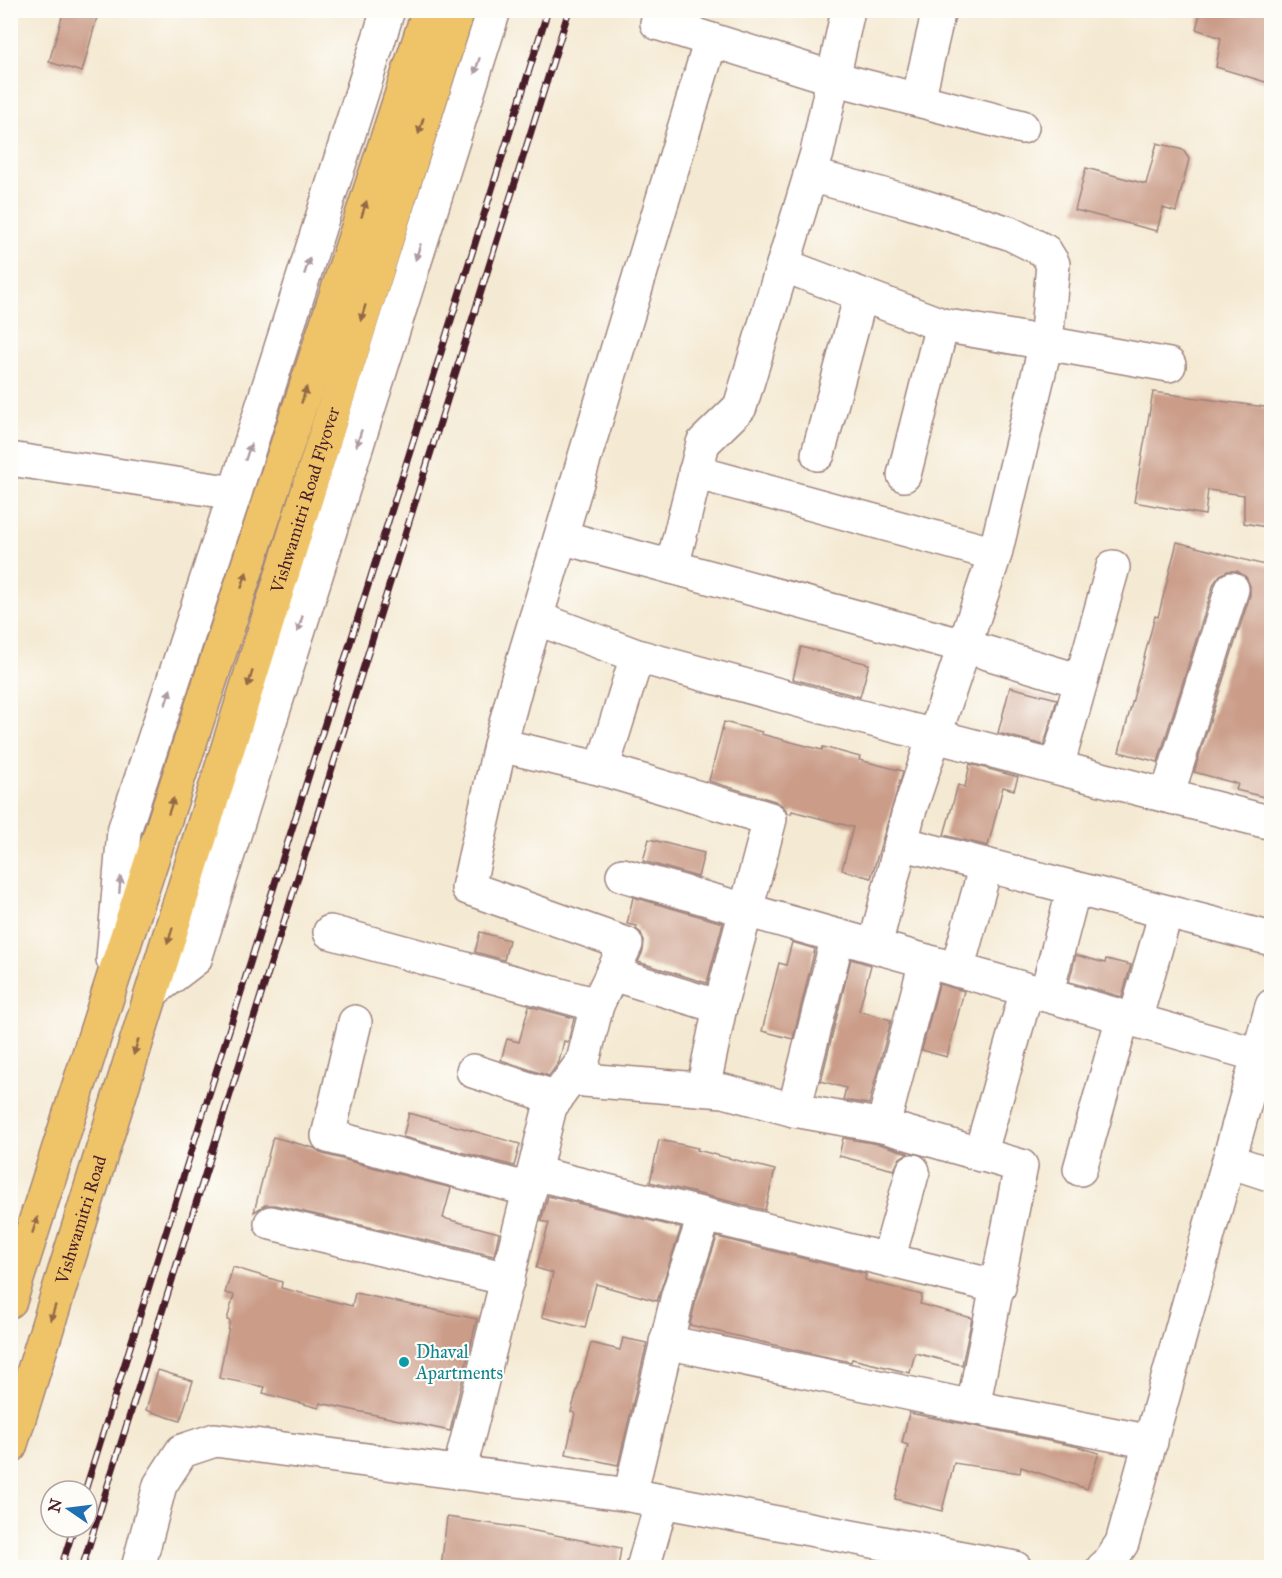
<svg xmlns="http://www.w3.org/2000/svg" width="1282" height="1578" font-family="'IM FELL Great Primer',serif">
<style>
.building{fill:#cb9d89}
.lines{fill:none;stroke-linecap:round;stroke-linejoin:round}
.minor-casing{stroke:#9f847e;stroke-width:36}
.major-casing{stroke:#9f847e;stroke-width:36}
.minor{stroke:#fff;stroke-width:33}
.major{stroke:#efc469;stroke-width:33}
.rail-casing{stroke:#4a1f2b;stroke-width:7}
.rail{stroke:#fdfcf7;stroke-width:4.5;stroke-dasharray:14;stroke-linecap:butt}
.oneway{fill:#ae9aa0}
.oneway2{fill:#946947}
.culture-dot{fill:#0f9aa8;stroke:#fdfcf7;stroke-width:2}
.labels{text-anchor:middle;stroke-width:4.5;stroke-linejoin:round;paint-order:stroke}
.street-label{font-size:18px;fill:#4a1f2b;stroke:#fdfcf7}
.culture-label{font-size:18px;fill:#0d838f;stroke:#fdfcf7;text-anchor:start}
</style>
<rect width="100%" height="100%" fill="#fdfcf7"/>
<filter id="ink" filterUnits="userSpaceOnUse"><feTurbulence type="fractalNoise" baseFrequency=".0167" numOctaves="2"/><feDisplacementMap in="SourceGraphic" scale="12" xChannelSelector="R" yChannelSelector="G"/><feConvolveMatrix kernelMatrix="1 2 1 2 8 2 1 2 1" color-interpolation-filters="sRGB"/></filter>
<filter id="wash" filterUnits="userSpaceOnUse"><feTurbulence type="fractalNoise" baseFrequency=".008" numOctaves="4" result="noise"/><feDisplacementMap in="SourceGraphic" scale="24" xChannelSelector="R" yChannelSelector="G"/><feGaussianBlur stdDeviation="1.35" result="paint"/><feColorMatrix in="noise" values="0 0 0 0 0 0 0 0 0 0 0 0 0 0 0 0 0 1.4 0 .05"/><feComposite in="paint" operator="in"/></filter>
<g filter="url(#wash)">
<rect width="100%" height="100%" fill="#f4e9d2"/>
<g id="blocks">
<g class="building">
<path d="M64,10H99L82,72L49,62Z"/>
<path d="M1201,10H1272V84L1216,67L1221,38L1196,29Z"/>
<path d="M1157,143L1183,150L1189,159L1176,212L1163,208L1157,231L1075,210L1086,168L1146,184Z"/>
<path d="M1153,392L1272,408V528L1244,523V495L1208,490L1205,515L1134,502Z"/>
<path d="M1177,542L1272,567V799L1236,790L1238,784L1194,772L1250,595V586L1246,577L1237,571H1228L1220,575L1214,583L1158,762L1119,752L1155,616L1158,617Z"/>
<path d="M801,647L869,664L860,697L793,679Z"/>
<path d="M1010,687L1057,699L1044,745L998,733Z"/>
<path d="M724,722L762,732L761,734L822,750L823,747L860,757L859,760L903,771L871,878L842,870L853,827L792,811L791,814L788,813L783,806L775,801L709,781Z"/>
<path d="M970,764L1018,777L1014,790L1003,787L988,846L944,835L958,785L965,787Z"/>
<path d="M649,839L704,853L698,877L643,861Z"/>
<path d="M633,897L723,923L707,983L638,962L643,951L644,941L641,933L636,929L637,926L627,924Z"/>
<path d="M480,932L509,940L504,960L475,952Z"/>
<path d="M792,942L815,949L793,1039L762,1031L779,963L786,965Z"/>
<path d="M1076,955L1105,963L1106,959L1131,965L1122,997L1069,982Z"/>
<path d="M851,959L871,965L859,1011L891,1020L869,1104L843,1100L846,1088L821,1081Z"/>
<path d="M939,984L964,991L947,1057L922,1050Z"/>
<path d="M529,1006L574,1018L568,1042L564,1041L559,1062L549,1076L501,1060L507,1039L519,1042Z"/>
<path d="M409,1113L520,1144L514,1166L403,1137Z"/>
<path d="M273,1137L314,1148L323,1154L451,1188L443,1218L499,1233L494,1256L275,1205H265L254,1212Z"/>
<path d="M843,1138L879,1144L908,1153L900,1158L894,1170L839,1156Z"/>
<path d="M659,1140L698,1148L697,1150L775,1170L765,1210L650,1182Z"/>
<path d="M548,1196L681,1228L657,1301L596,1284L585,1328L542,1317L553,1273L536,1268L549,1223L541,1221Z"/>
<path d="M717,1237L866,1274L865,1280L922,1295L920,1304L972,1318L962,1365L915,1353L910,1373L852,1359L851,1362L804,1352L690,1325L696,1300Z"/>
<path d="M233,1267L282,1282L281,1288L352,1306L355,1293L477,1319L450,1431L320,1403L319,1408L263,1393L265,1387L219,1378L230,1321L227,1320L234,1295L225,1293Z"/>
<path d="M623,1338L647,1343L618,1465L566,1454L575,1413L571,1412L591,1343L620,1350Z"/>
<path d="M158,1370L193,1381L180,1421L146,1410Z"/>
<path d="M909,1413L1079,1447L1099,1453L1087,1489L1021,1467L1020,1473L954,1463L942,1511L895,1499L908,1445L902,1443Z"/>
<path d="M447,1517L520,1528L621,1548L618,1568H441Z"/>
</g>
</g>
</g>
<g filter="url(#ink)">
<use href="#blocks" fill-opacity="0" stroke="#9f847e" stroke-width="1.5"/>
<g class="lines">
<g class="minor-casing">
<g id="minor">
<path d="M662,10L657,23L833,78L1022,127"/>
<path d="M918,100L939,10"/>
<path d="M783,265L942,325L1046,343L1053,264L1045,251L1009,233L906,201L810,175"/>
<path d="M818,454L861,295"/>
<path d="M10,459L235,493"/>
<path d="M695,472L995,554L908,815L875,946"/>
<path d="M904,475L942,325"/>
<path d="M561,537L964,646L1081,681"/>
<path d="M995,554L1046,343L1169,365"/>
<path d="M672,567L703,443L740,407L817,153L848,10"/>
<path d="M536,618L637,656"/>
<path d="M500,745L602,769L770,819L746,910L623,875"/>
<path d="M1057,767L1113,567"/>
<path d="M602,769L637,656L834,710L1272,823"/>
<path d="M1167,796L1232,589"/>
<path d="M901,843L1074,888"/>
<path d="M330,932L597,1005"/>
<path d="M113,959L124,831L235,493L388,10"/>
<path d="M957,970L986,865"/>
<path d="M612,974L626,944L468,888L500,745L520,671L711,40"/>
<path d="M153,991L195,959L494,10"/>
<path d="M1046,995L1074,888L1272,939"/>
<path d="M1135,1020L1166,912"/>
<path d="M355,1022L328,1136L530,1190"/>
<path d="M473,1071L557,1098"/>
<path d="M571,1079L724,1091L794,1110L883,1126L1021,1166L973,1407L666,1342"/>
<path d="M703,1089L720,1007"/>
<path d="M794,1110L838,936"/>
<path d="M883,1126L926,961"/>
<path d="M980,1155L1027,990"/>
<path d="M1229,1161L1272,1175"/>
<path d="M1080,1169L1123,1017"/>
<path d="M534,1173L888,1260L913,1171"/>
<path d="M271,1223L508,1279"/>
<path d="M888,1260L999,1287"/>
<path d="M973,1407L1151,1442"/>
<path d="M459,1473L550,1107L583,1061L597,1005L612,974L720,1007L746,910L1258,1055"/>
<path d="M630,1495L678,1295L705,1215"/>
<path d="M138,1568L160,1485L182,1451L215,1440L630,1495L1015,1568"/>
<path d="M643,1568L662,1501"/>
<path d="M1103,1568L1108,1564L1122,1543L1272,1006"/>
</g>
</g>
<g class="major-casing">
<g id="major">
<path d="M10,1301L111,985L429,10"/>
<path id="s1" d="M10,1447L458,10"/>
</g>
</g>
<use href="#minor" class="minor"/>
<use href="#major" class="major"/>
<g class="rail-casing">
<g id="rail">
<path d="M85,1491L548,10"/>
<path d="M61,1568L74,1527"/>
<path d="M82,1568L569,10"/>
</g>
</g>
<use href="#rail" class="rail"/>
</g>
<defs><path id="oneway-solid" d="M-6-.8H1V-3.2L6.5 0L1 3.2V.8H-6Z" transform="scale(1.5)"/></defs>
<g class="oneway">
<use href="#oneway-solid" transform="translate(477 66) rotate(108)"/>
<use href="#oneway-solid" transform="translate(418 252) rotate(108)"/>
<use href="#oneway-solid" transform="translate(307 266) rotate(-72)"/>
<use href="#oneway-solid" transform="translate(359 438) rotate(108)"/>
<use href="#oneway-solid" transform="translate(248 452) rotate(-72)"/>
<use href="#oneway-solid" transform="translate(300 624) rotate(108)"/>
<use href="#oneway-solid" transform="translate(168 697) rotate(-72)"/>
<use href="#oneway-solid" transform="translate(120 885) rotate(-85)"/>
</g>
<g class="oneway2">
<use href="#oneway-solid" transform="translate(421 126) rotate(107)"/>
<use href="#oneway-solid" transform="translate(364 209) rotate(-72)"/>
<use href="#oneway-solid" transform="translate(363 313) rotate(107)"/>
<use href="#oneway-solid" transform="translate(304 395) rotate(-72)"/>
<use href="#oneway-solid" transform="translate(244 580) rotate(-72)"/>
<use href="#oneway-solid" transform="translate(250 679) rotate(107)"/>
<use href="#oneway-solid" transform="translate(171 806) rotate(-72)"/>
<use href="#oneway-solid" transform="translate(170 936) rotate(107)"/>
<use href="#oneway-solid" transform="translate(136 1047) rotate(107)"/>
<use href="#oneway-solid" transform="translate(35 1225) rotate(-72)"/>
<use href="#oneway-solid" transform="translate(53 1313) rotate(107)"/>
</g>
</g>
<circle class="culture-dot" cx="404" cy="1362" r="6"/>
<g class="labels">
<g class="street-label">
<text dy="6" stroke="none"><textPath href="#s1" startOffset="992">Vishwamitri Road Flyover</textPath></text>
<text dy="6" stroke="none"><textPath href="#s1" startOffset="238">Vishwamitri Road</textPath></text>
</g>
<g class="culture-label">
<text x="416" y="1358">Dhaval<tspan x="416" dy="21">Apartments</tspan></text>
</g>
</g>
<rect width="1282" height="1578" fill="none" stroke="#fdfcf7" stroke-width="36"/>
<g transform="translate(69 1509) rotate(284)"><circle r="28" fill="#fdfcf7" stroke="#b5a4a5" stroke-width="1.5"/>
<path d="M0-4.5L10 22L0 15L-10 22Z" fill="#1f6fb2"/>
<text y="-9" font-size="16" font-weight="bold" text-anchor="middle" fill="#4a1f2b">N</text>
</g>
</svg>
